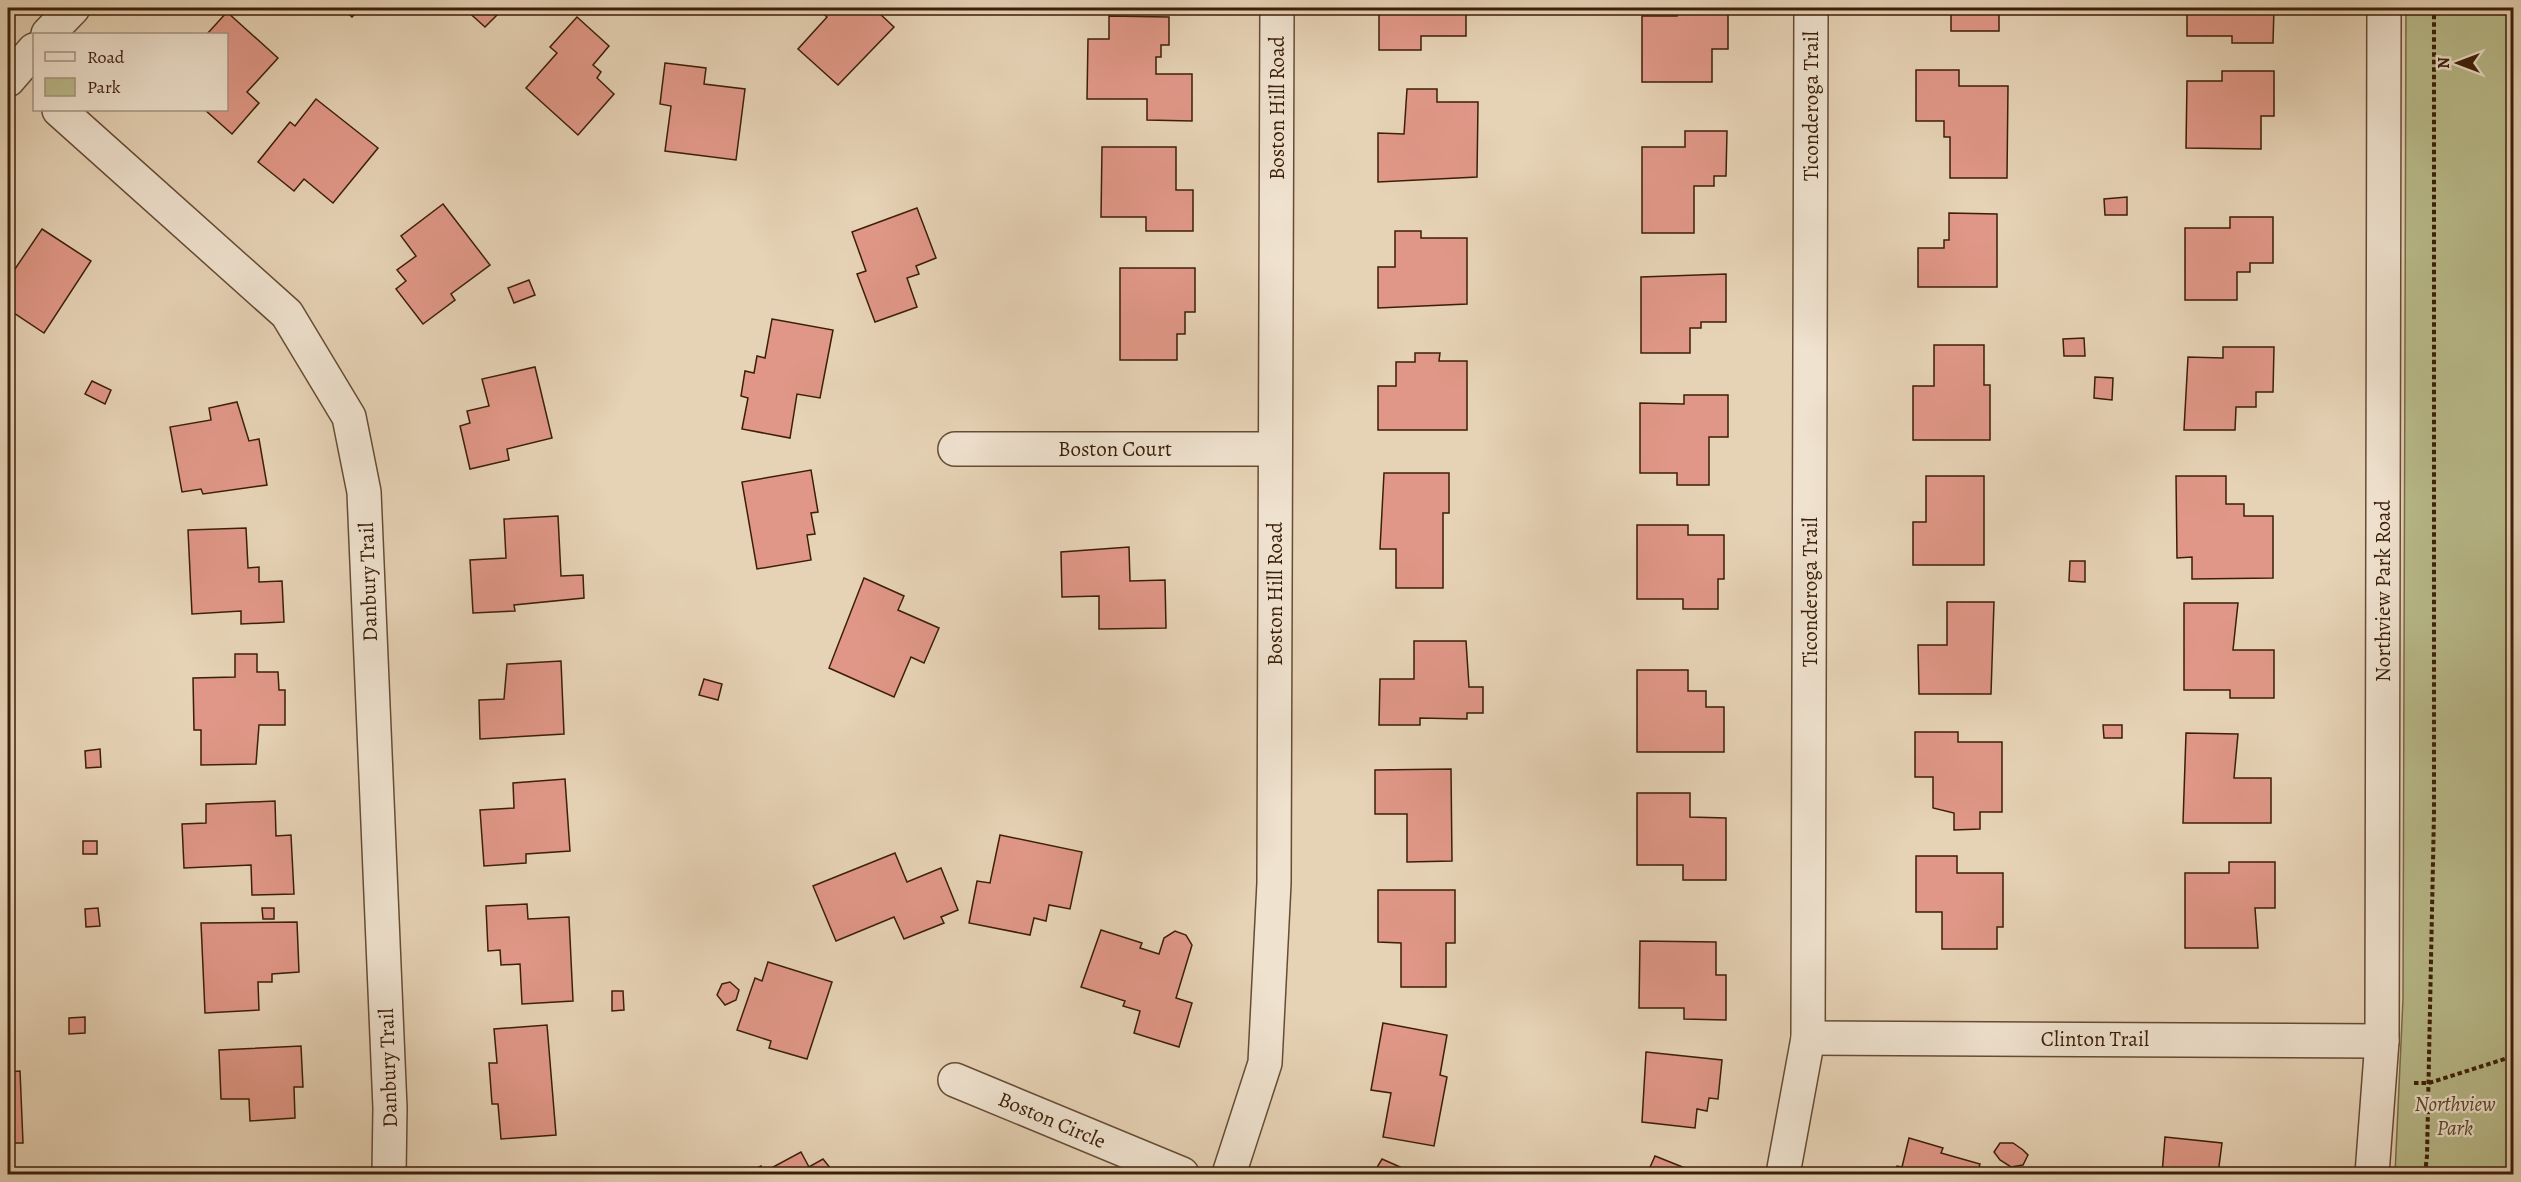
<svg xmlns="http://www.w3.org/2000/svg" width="2521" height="1182" font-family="Alegreya,serif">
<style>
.green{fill:#b9bb8b;stroke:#7a6d4a;stroke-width:1.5}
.building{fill:#e09787;stroke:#3c1f09;stroke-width:1.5}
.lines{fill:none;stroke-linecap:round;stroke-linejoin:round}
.minor-casing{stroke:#664c34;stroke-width:36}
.path{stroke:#3c1f09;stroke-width:4;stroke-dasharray:4.5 3;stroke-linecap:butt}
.minor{stroke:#efe2cf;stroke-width:33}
.labels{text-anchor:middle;stroke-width:4.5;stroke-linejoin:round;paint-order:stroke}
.street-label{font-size:21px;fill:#3c1f09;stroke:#efe2cf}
.park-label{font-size:21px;font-style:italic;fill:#5b462a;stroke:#efe2cf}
</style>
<rect width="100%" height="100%" fill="#e6d2b5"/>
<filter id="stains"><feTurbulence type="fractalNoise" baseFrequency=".00333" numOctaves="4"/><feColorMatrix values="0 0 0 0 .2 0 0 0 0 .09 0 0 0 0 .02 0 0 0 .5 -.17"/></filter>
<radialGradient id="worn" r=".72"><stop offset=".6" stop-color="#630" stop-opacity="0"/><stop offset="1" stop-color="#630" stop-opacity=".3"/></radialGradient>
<path class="green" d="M2406,8H2513V1174H2395L2403,999Z"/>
<g class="building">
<path d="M342,8H361L352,17Z"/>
<path d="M464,8H504L485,27Z"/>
<path d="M817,8H882L878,12L894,27L838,85L798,49L827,17Z"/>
<path d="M1379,8H1466V36H1421V50H1379Z"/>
<path d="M1677,8H1728V49H1712V82H1642V16H1677Z"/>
<rect x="1951" y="8" width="48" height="23"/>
<path d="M2187,8H2274L2273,43H2232V36H2187Z"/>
<path d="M227,12L278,58L247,92L259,103L232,134L205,110H226V34H207Z"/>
<path d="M1109,16L1169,17V45H1161V57H1156V74H1192V121L1147,120V99H1087L1088,39H1109Z"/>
<path d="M577,17L609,46L593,65L601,72L597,78L614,94L578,135L526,88L557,53L550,47Z"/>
<path d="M665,63L706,68L704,84L745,89L736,160L665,151L671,106L660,104Z"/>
<path d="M1916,70H1959V86H2008L2007,178H1950V137H1944V121H1916Z"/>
<path d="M2222,71H2274V116H2261V149L2186,148L2187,81H2222Z"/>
<path d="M1407,89H1437V102H1478L1477,177L1378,182V133L1404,134Z"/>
<path d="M316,99L378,148L333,203L304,179L294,191L258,162L290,122L295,126Z"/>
<path d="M1685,131H1727L1726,176H1714V186H1694V233H1642V147H1685Z"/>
<path d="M1102,147H1176V190H1193V231H1146V217H1101Z"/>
<path d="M2127,197V215H2105L2104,199Z"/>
<path d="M443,204L490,265L451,294L455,300L423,324L396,289L406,281L397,270L416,256L401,236Z"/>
<path d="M917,208L936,258L916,266L919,274L907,278L917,307L875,322L857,274L866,271L852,232Z"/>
<path d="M1949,213L1997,214V287H1918V248H1944V240H1949Z"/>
<path d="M2230,217H2273V263H2250V272H2237V300H2185V228H2230Z"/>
<path d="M42,229L91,261L44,333L8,309V264L15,269Z"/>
<path d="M1395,231H1421V238H1467V304L1378,308V267H1395Z"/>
<path d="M1120,268H1195V312H1185V334H1177V360H1120Z"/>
<path d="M1726,274V322H1701V328H1690V353H1641V277Z"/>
<path d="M529,280L535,295L514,303L508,288Z"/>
<path d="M772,319L833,330L820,398L797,394L790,438L742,429L748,398L741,396L745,371L754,373L757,356L765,358Z"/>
<path d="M2084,338L2085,356H2064L2063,339Z"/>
<path d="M1934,345H1984V385H1990V440H1913V386H1934Z"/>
<path d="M2223,347H2274L2273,392H2256V407H2236L2235,430H2184L2188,357L2223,358Z"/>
<path d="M1415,353H1440L1439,361H1467V430H1378V386H1396V362H1415Z"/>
<path d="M535,367L552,438L507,449L509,460L470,469L460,426L470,423L467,411L489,406L482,379Z"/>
<path d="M2095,377L2113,378L2112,400L2094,398Z"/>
<path d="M92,381L111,390L105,404L85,394Z"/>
<path d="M1684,395H1728V437H1709V485H1677V473H1640V403L1684,404Z"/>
<path d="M237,402L249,441L259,439L267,485L203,494L201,489L182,492L170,427L211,420L209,408Z"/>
<path d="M811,470L818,512L811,513L815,534L807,535L811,560L757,569L742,482Z"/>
<path d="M1384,473H1449V513H1443V588H1396V549H1380Z"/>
<path d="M1926,476H1984V565H1913V522H1926Z"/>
<path d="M2176,476H2226V504H2244V516H2273V578L2192,579V557L2177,558Z"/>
<path d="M558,516L561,576L583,575L584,598L514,605L515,611L473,613L470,560L506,558L504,519Z"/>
<path d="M1637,525H1688V535H1724V579H1718V609H1683V599H1637Z"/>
<path d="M246,528L248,568L259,567V582L282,581L284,622L241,624V611L192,614L188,530Z"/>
<path d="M1129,547L1130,581L1165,580L1166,628L1099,629V596L1062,597L1061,552Z"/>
<path d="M2070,561H2085V582L2069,581Z"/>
<path d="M864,578L904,596L898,610L939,628L924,663L911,657L894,697L829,668Z"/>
<path d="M1947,602H1994L1991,694H1919L1918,645H1947Z"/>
<path d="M2184,603H2238L2233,650H2274V698H2230V690H2184Z"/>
<path d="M1414,641H1466L1469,687H1483V713H1467V719L1420,718V725H1379L1380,679H1414Z"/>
<path d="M235,654H257V672H278L279,690H285V725H259L256,764L201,765V730H194L193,678L235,677Z"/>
<path d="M561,661L564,734L480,739L479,700L504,699L507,664Z"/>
<path d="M1637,670H1688V691H1706V707H1724V752H1637Z"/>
<path d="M704,679L722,684L718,700L699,695Z"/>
<path d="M2103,725H2122V738H2104Z"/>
<path d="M1915,732H1958V742H2002V812H1980V829L1954,830V813L1933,808V777H1915Z"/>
<path d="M2186,733L2238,734L2234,778H2271V823H2183Z"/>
<path d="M100,749L101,767L86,768L85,751Z"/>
<path d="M1451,769L1452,861L1407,862V814H1375V770Z"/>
<path d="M565,779L570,851L526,854V863L484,866L480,810L514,808L513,783Z"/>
<path d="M1637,793H1690V817L1726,818V880H1683V865H1637Z"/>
<path d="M275,801L276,836L291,835L294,894L252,895L251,865L184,868L182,824L206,823V804Z"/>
<path d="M1000,835L1082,852L1070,909L1049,905L1046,921L1034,918L1030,935L969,923L977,881L990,883Z"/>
<rect x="83" y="841" width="14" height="13"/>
<path d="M895,853L907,882L941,868L958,910L941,917L944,923L904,939L894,917L836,941L813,886Z"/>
<path d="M1916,856H1957V873H2003V927H1997V949H1942V912H1916Z"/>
<path d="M2229,862H2275V908H2255L2258,948H2185V873H2229Z"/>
<path d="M1378,890H1455V943H1446V987H1401V943L1378,942Z"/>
<path d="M527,904L528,919L569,917L573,1001L522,1004L520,964L501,965L500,950L488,951L486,906Z"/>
<path d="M98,908L100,926L86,927L85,909Z"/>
<path d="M262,908H274V919H263Z"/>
<path d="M297,922L299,972L272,974V982H258L259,1010L205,1013L201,923Z"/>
<path d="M1101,930L1142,943L1140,948L1159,954L1164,938L1175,931L1186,935L1192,945L1176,998L1192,1003L1179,1047L1134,1033L1140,1011L1123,1006L1125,1001L1081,987Z"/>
<path d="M1640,941L1716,942V975H1726V1020L1684,1019V1008H1639Z"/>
<path d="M8,956H11L14,1026L8,1027Z"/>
<path d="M768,962L832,982L807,1059L769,1048L771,1041L737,1030L755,978L762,981Z"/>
<path d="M730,982L739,990L736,1000L725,1005L717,995L722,984Z"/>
<path d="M612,991H623L624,1010L612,1011Z"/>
<path d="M85,1017V1033L69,1034V1018Z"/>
<path d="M1383,1023L1447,1035L1440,1075L1447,1077L1434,1146L1383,1137L1391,1093L1371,1090Z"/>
<path d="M547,1025L556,1135L501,1139L498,1104H492L489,1063H497L494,1029Z"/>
<path d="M301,1046L303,1087H294L295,1118L250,1121L249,1099H221L219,1050Z"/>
<path d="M1646,1052L1722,1060L1718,1099L1709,1098L1707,1111L1697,1109L1695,1128L1642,1122Z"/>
<path d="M20,1071L23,1143H8V1072Z"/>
<path d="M2165,1137L2222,1143L2218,1174H2162Z"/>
<path d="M1909,1138L1943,1148L1941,1153L1980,1164L1977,1174H1894L1897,1166L1902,1167Z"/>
<path d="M2000,1143H2013L2023,1150L2028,1155L2023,1165L2011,1167L2000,1160L1994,1152Z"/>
<path d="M801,1152L809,1167L823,1159L835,1174H745L761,1166L764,1172Z"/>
<path d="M1655,1156L1700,1174H1647Z"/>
<path d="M1382,1159L1416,1174H1373Z"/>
<rect x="496" y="1171" width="45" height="3"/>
</g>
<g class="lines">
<g class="minor-casing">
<g id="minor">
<path d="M48,34L73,8"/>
<path d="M8,80L34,50"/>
<path d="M59,110L287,314L349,417L364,492L390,1108L389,1174"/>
<path d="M955,449H1275"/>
<path d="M1808,1038L2382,1041"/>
<path d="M955,1080L1182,1174"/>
<path d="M1229,1174L1265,1063L1274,883L1277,8"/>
<path d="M1783,1174L1808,1038L1811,8"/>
<path d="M2372,1174L2382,1041L2384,8"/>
</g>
</g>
<g class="path">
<path d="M2414,1083H2429L2514,1056"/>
<path d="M2425,1174L2427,1156L2434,813V8"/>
</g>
<use href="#minor" class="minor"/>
</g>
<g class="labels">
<g class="street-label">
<text transform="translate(1811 106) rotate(-90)" y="7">Ticonderoga Trail</text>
<text transform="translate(1277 108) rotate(-90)" y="7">Boston Hill Road</text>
<text x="1115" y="456">Boston Court</text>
<text transform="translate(368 582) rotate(-92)" y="7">Danbury Trail</text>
<text transform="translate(2383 591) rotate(-90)" y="7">Northview Park Road</text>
<text transform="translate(1810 592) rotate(-90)" y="7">Ticonderoga Trail</text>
<text transform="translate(1275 594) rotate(-90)" y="7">Boston Hill Road</text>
<text x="2095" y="1046">Clinton Trail</text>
<text transform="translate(388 1068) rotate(-92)" y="7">Danbury Trail</text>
<text transform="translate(1052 1120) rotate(23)" y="7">Boston Circle</text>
</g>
<g class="park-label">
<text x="2455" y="1111">Northview<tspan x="2455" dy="24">Park</tspan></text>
</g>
</g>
<rect width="2521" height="1182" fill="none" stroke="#e6d2b5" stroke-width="30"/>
<rect x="9" y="9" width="2503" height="1164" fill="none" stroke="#3c1f09" stroke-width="3"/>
<rect x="15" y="15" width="2491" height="1152" fill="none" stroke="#3c1f09" stroke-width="1.5"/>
<rect x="33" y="33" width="195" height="78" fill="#efe2cf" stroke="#a79480" stroke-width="1.5"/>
<rect x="45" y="52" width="30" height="9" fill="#efe2cf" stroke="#a79480" stroke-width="1.5"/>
<text x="87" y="63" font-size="18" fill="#3c1f09">Road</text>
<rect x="45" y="78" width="30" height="18" fill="#b9bb8b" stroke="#a79480" stroke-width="1.5"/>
<text x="87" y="93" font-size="18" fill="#3c1f09">Park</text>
<g transform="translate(2458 63) rotate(270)" stroke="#efe2cf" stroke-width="4.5" paint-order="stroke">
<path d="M0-4.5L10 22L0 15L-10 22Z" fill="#3c1f09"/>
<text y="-9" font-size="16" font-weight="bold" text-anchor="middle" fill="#3c1f09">N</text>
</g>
<rect width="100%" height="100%" filter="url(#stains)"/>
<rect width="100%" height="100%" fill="url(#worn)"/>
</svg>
